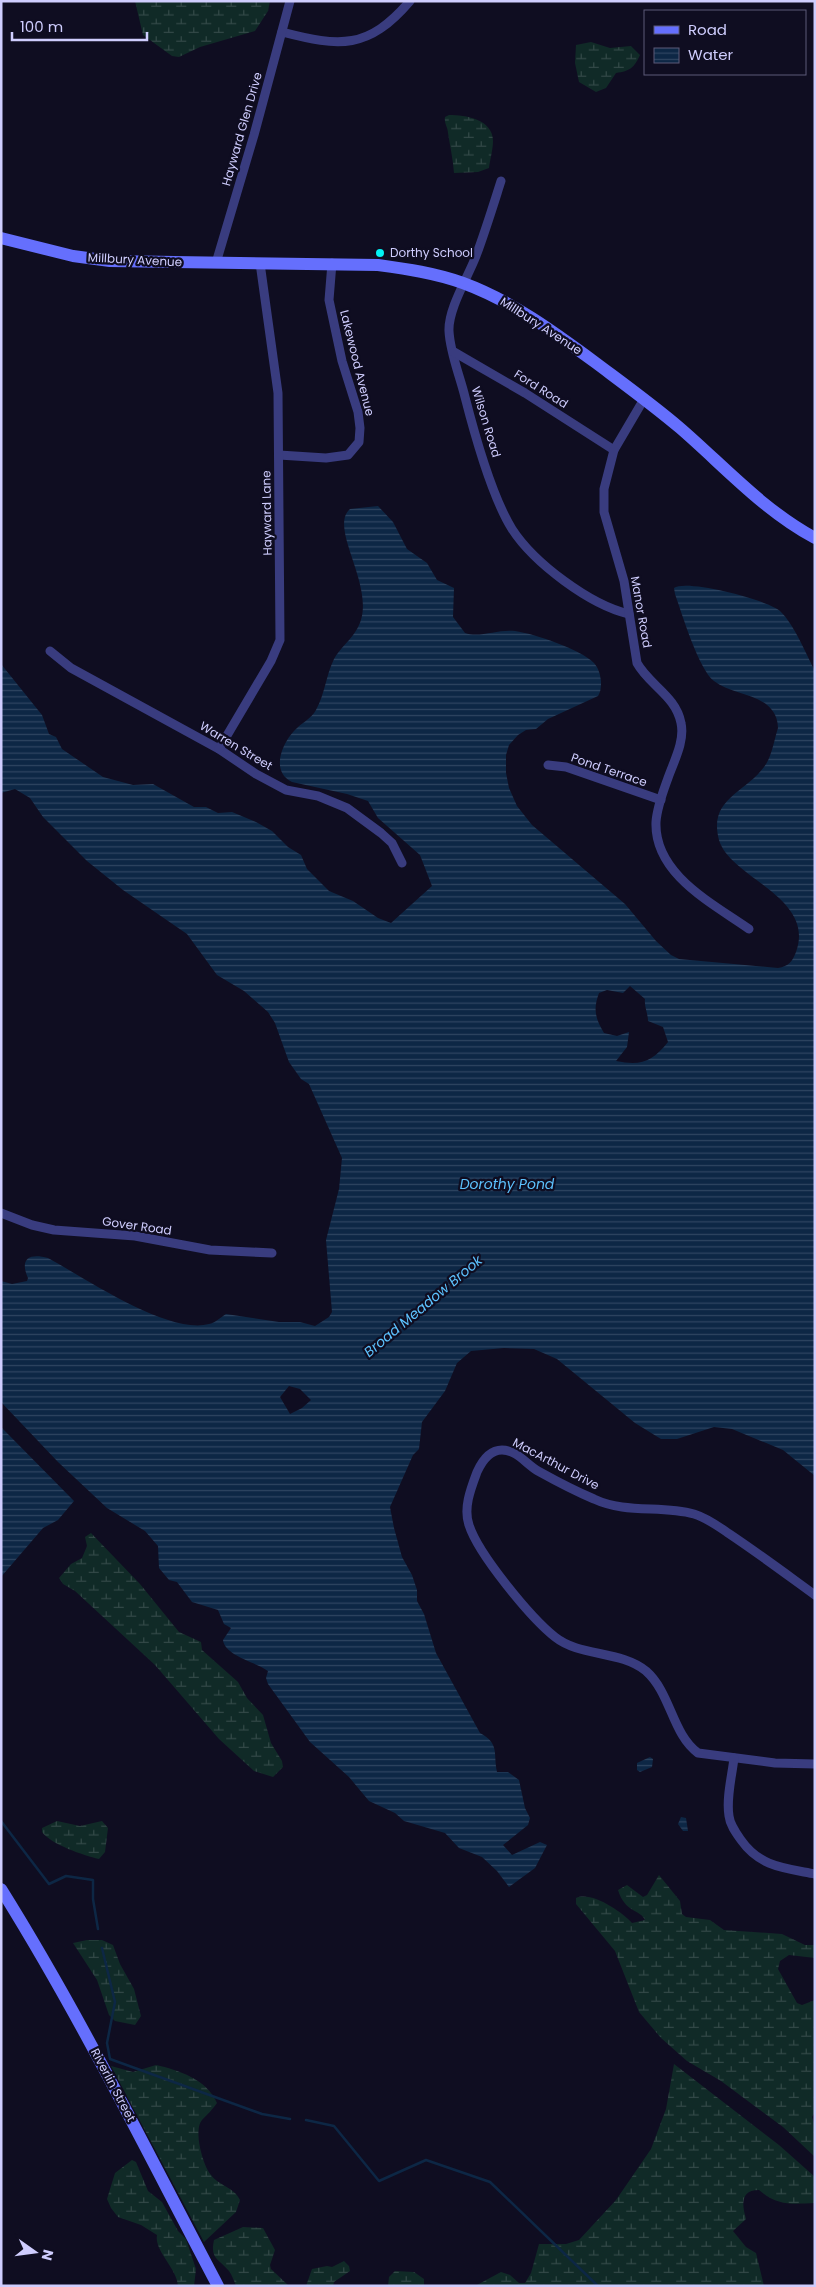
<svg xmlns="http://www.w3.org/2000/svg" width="816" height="2287" font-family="Poppins,sans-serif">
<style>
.wetland{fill:url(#wetland-marsh)}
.water{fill:url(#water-rules);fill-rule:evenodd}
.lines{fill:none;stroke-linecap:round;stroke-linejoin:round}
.stream{stroke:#0d2745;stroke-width:2.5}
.street{stroke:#393c7f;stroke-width:9}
.secondary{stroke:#656ffd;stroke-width:12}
.poi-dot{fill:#03f3f5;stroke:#0f0d21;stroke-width:2}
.labels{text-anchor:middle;stroke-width:4.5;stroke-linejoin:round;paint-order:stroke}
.street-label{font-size:12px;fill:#cfcdfe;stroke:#0f0d21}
.poi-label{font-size:12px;fill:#cfcdfe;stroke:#0f0d21;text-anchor:start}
.water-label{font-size:14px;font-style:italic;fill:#5cc1fd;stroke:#0f0d21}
</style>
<defs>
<pattern id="wetland-marsh" width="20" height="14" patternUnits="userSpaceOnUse" patternTransform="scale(1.25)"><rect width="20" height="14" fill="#102a27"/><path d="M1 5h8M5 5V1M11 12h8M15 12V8" fill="none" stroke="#324847"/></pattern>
<pattern id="water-rules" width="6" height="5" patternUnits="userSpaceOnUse" patternTransform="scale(1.25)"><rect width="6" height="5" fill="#0d2745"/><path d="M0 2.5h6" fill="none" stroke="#2f4561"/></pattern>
</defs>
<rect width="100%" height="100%" fill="#0f0d21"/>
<g class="wetland">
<path d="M135,1H270L268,11L255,31L200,47L179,57L172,56L143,35Z"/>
<path d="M591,42L610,48L631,46L640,55C634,68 630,71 616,73L606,88L596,92L579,82L575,63L576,45Z"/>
<path d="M449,115C465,115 493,119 493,141C493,149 490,160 489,168L478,172L454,173C453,159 450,146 448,133C448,127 444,124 445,117Z"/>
<path d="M91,1533L140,1584L179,1632L201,1642L202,1650L238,1682L247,1698L263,1715L271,1743L282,1761L283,1767L273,1777L254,1771L219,1739L155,1665L75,1591L63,1584L59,1578L71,1564L82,1558L87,1546L85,1537Z"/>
<path d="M57,1821L80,1826L102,1821L108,1828L105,1852L99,1859C83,1855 52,1845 42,1832V1828Z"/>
<path d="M659,1875L680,1901L682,1914L686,1917L710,1920L724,1930L782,1934L805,1945H815V1958L789,1955L780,1961L778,1969L797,2003L802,2005L815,2000V2112L812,2117L815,2126V2157L783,2127L721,2081L687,2061L661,2038L639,2012L615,1951L576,1904V1898C592,1891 622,1912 632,1923L645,1920C640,1909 625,1913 618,1890L627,1885L643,1897L647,1895Z"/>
<path d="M87,1940H102L113,1945L120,1964L134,1989L141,2016L135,2025L115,2021L109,2015L97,1980L73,1943Z"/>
<path d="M674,2064L779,2145L815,2177V2203C791,2204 778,2206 759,2190C740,2190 742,2205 746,2219L733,2231L746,2247L756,2253L764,2286H475L501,2272L510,2275L519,2283H525L531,2273L539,2244H566L579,2240L616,2200L651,2149L666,2109Z"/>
<path d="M156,2065C178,2070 207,2079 217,2103C212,2110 208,2114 202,2120C193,2130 203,2166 211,2175C219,2186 234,2187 240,2200L236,2212L204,2242L111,2066L133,2072Z"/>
<path d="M132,2160L136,2162L148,2191L162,2202L178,2231L186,2239L196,2269L194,2286H178C177,2268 154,2251 157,2235L141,2225L118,2217L111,2208L107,2199L115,2173Z"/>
<path d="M243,2227L263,2228L275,2250L270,2265L271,2269L289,2286H236C234,2281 232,2275 229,2271C218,2258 210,2259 214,2240Z"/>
<path d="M344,2261L349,2266L350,2271L334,2282L333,2286H306L312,2269L327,2266L332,2267Z"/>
<path d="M395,2271L414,2272L424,2279V2286H388L389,2277Z"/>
</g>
<g class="water">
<path d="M378,506L393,522L407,549L427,563L437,580L454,588L453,617L465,633C480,638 498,629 515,631C535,634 580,649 594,663C599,669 600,674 601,681C601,687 601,691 598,696L548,719L536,729L526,730L518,735L509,745L506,755V773L509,788L517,806L532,825L625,904L656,941L671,955L679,959L778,968C789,966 792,962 796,952C816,897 730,878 719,840C708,799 745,793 764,767C772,757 774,740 778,728C777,693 734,697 714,681C699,670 682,614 675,594L674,588C687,579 768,600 780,611C794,624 806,654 815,671V1476L783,1450L732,1429L714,1427L677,1439H661L635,1423L557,1359L534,1349L504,1348L471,1351L457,1363L445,1391L422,1422L419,1449L413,1455L390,1507L394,1528L402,1557L412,1575L417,1590V1601L424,1614L436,1653L480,1733C500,1744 493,1753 497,1772H508L519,1780L525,1808L530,1818L528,1825L503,1845L512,1855L540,1842L547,1845L535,1868L509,1887L497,1871L482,1857L459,1848L445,1833L404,1821L395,1813L369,1801L349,1777L310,1742L268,1684L266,1678L268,1671C256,1662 225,1656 223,1640L231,1628L224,1624L218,1610L192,1602L177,1582L169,1580L159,1568L158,1546L145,1531L107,1508L58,1462L1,1402V1281L12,1284L27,1281L28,1278C19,1258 30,1253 48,1258C85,1278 168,1335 209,1324C215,1323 221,1317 226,1314L279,1322H300L315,1326L329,1317L332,1312L326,1240L339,1189L342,1158L309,1084L301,1079L289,1062L275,1023L268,1012L244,991L217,975L187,934L123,890L87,861L43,817L30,798L15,789L1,793V664L42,715L49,734L56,737L62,749L103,777L133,785L153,784L194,807H206L218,813L232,812L256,822L272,831L288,847L301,855L307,869L329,891L353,901L378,918L391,923L432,886L420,855L378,818L368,801L347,794L292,782C271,772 281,745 294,731C301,723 311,719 316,710C325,694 326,675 334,659C340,648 351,640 357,629C380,591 327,529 350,509ZM630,986L645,999C644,1007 648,1013 648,1021L663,1027L668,1042C652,1062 641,1066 616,1061L627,1047L629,1032L617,1036L604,1033C595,1018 593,1009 599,993L607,990L623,993ZM289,1386L300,1389L311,1400L302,1408L290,1414L280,1397Z"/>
<path d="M1,1427L74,1501L58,1520L43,1528L1,1577Z"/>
<path d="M650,1757L653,1759L652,1767L640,1772L637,1770V1763Z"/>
<path d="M681,1817L686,1818L688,1831H683L678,1824Z"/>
</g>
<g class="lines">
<g class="stream">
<path d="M1,1821L49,1884L66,1876L93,1880V1899L98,1929"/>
<path d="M102,1948L115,2002L107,2043L110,2059L262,2114L290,2119"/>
<path d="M306,2120L334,2126L379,2181L426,2160L490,2182L598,2286"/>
</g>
<g class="street">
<path d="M282,32C340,47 368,50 410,1"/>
<path d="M501,181C493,206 485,232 476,256C468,277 448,309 449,331C450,353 460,376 465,397C475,436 491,495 512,529C534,563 590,605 629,614"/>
<path d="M216,263L254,135L290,1"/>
<path d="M454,352L525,393L614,450"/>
<path d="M644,399L614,450L604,489V512L624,581L637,663C649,685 676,696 681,723C685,741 674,761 668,778C663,792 657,807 656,822C654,874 712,903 749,929"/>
<path d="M279,455L326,458L348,455L359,442L360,428L358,412L342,361L329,300L332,263"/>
<path d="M50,651L71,668L219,749L256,774L286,790L318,796L347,808L381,833L392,843L402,863"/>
<path d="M219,749L271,661L280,640L278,393L260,263"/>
<path d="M548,765L566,767L661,800"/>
<path d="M1,1213L32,1225L54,1230L135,1236L210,1250L272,1253"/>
<path d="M815,1595C786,1574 758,1553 728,1533C718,1526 707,1518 694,1514C661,1505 626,1514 594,1499C575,1491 556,1481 538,1471C526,1464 517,1450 502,1450C489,1450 482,1461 477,1472C471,1488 463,1508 469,1525C478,1554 531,1618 555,1637C580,1657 620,1650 646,1671C671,1693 672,1734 698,1753L775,1763L815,1764"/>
<path d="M734,1758C732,1776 726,1798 729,1816C730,1825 736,1833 741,1840C760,1867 784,1868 815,1874"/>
</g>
<g class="secondary">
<path d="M1,238L73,256L110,261L378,265C407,269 435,273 463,283C512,301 554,332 596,363C624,384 653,405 680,428C724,466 763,510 815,538"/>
<path d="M1,1889C81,2017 147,2152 218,2286"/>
</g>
</g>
<circle class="poi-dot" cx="380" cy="253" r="5"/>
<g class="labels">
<g class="street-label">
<text transform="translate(242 129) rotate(-74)" y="4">Hayward Glen Drive</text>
<text transform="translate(135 260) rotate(3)" y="4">Millbury Avenue</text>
<text transform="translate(541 326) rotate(33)" y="4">Millbury Avenue</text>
<text transform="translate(357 363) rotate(76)" y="4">Lakewood Avenue</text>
<text transform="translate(541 389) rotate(32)" y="4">Ford Road</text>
<text transform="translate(486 422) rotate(73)" y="4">Wilson Road</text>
<text transform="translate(267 513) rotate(-91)" y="4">Hayward Lane</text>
<text transform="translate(641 612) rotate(80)" y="4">Manor Road</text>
<text transform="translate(236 746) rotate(31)" y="4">Warren Street</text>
<text transform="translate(609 770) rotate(19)" y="4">Pond Terrace</text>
<text transform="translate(137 1226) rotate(8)" y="4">Gover Road</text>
<text transform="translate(556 1464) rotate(28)" y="4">MacArthur Drive</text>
<text transform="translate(113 2085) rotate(62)" y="4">Riverlin Street</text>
</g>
<g class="poi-label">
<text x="390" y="257">Dorthy School</text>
</g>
<g class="water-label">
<text x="507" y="1189">Dorothy Pond</text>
<text transform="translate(423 1306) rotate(-40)" y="5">Broad Meadow Brook</text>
</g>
</g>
<rect width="816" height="2287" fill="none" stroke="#cfcdfe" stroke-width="5"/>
<rect x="644" y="10" width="162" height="65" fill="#0f0d21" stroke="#5c5a79"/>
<rect x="654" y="26" width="25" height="8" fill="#656ffd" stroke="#5c5a79"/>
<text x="688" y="35" font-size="15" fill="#cfcdfe">Road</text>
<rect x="654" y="48" width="25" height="15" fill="url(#water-rules)" stroke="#5c5a79"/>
<text x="688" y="60" font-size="15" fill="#cfcdfe">Water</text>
<g transform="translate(35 2252) rotate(104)" stroke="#0f0d21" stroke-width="4" paint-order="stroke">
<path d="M0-4L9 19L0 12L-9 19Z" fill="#cfcdfe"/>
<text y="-8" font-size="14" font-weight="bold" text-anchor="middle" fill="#cfcdfe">N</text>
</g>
<path d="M12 32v8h135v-8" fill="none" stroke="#cfcdfe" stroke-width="2.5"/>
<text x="20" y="32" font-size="15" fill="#cfcdfe" stroke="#0f0d21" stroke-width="4" paint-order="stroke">100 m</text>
</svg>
